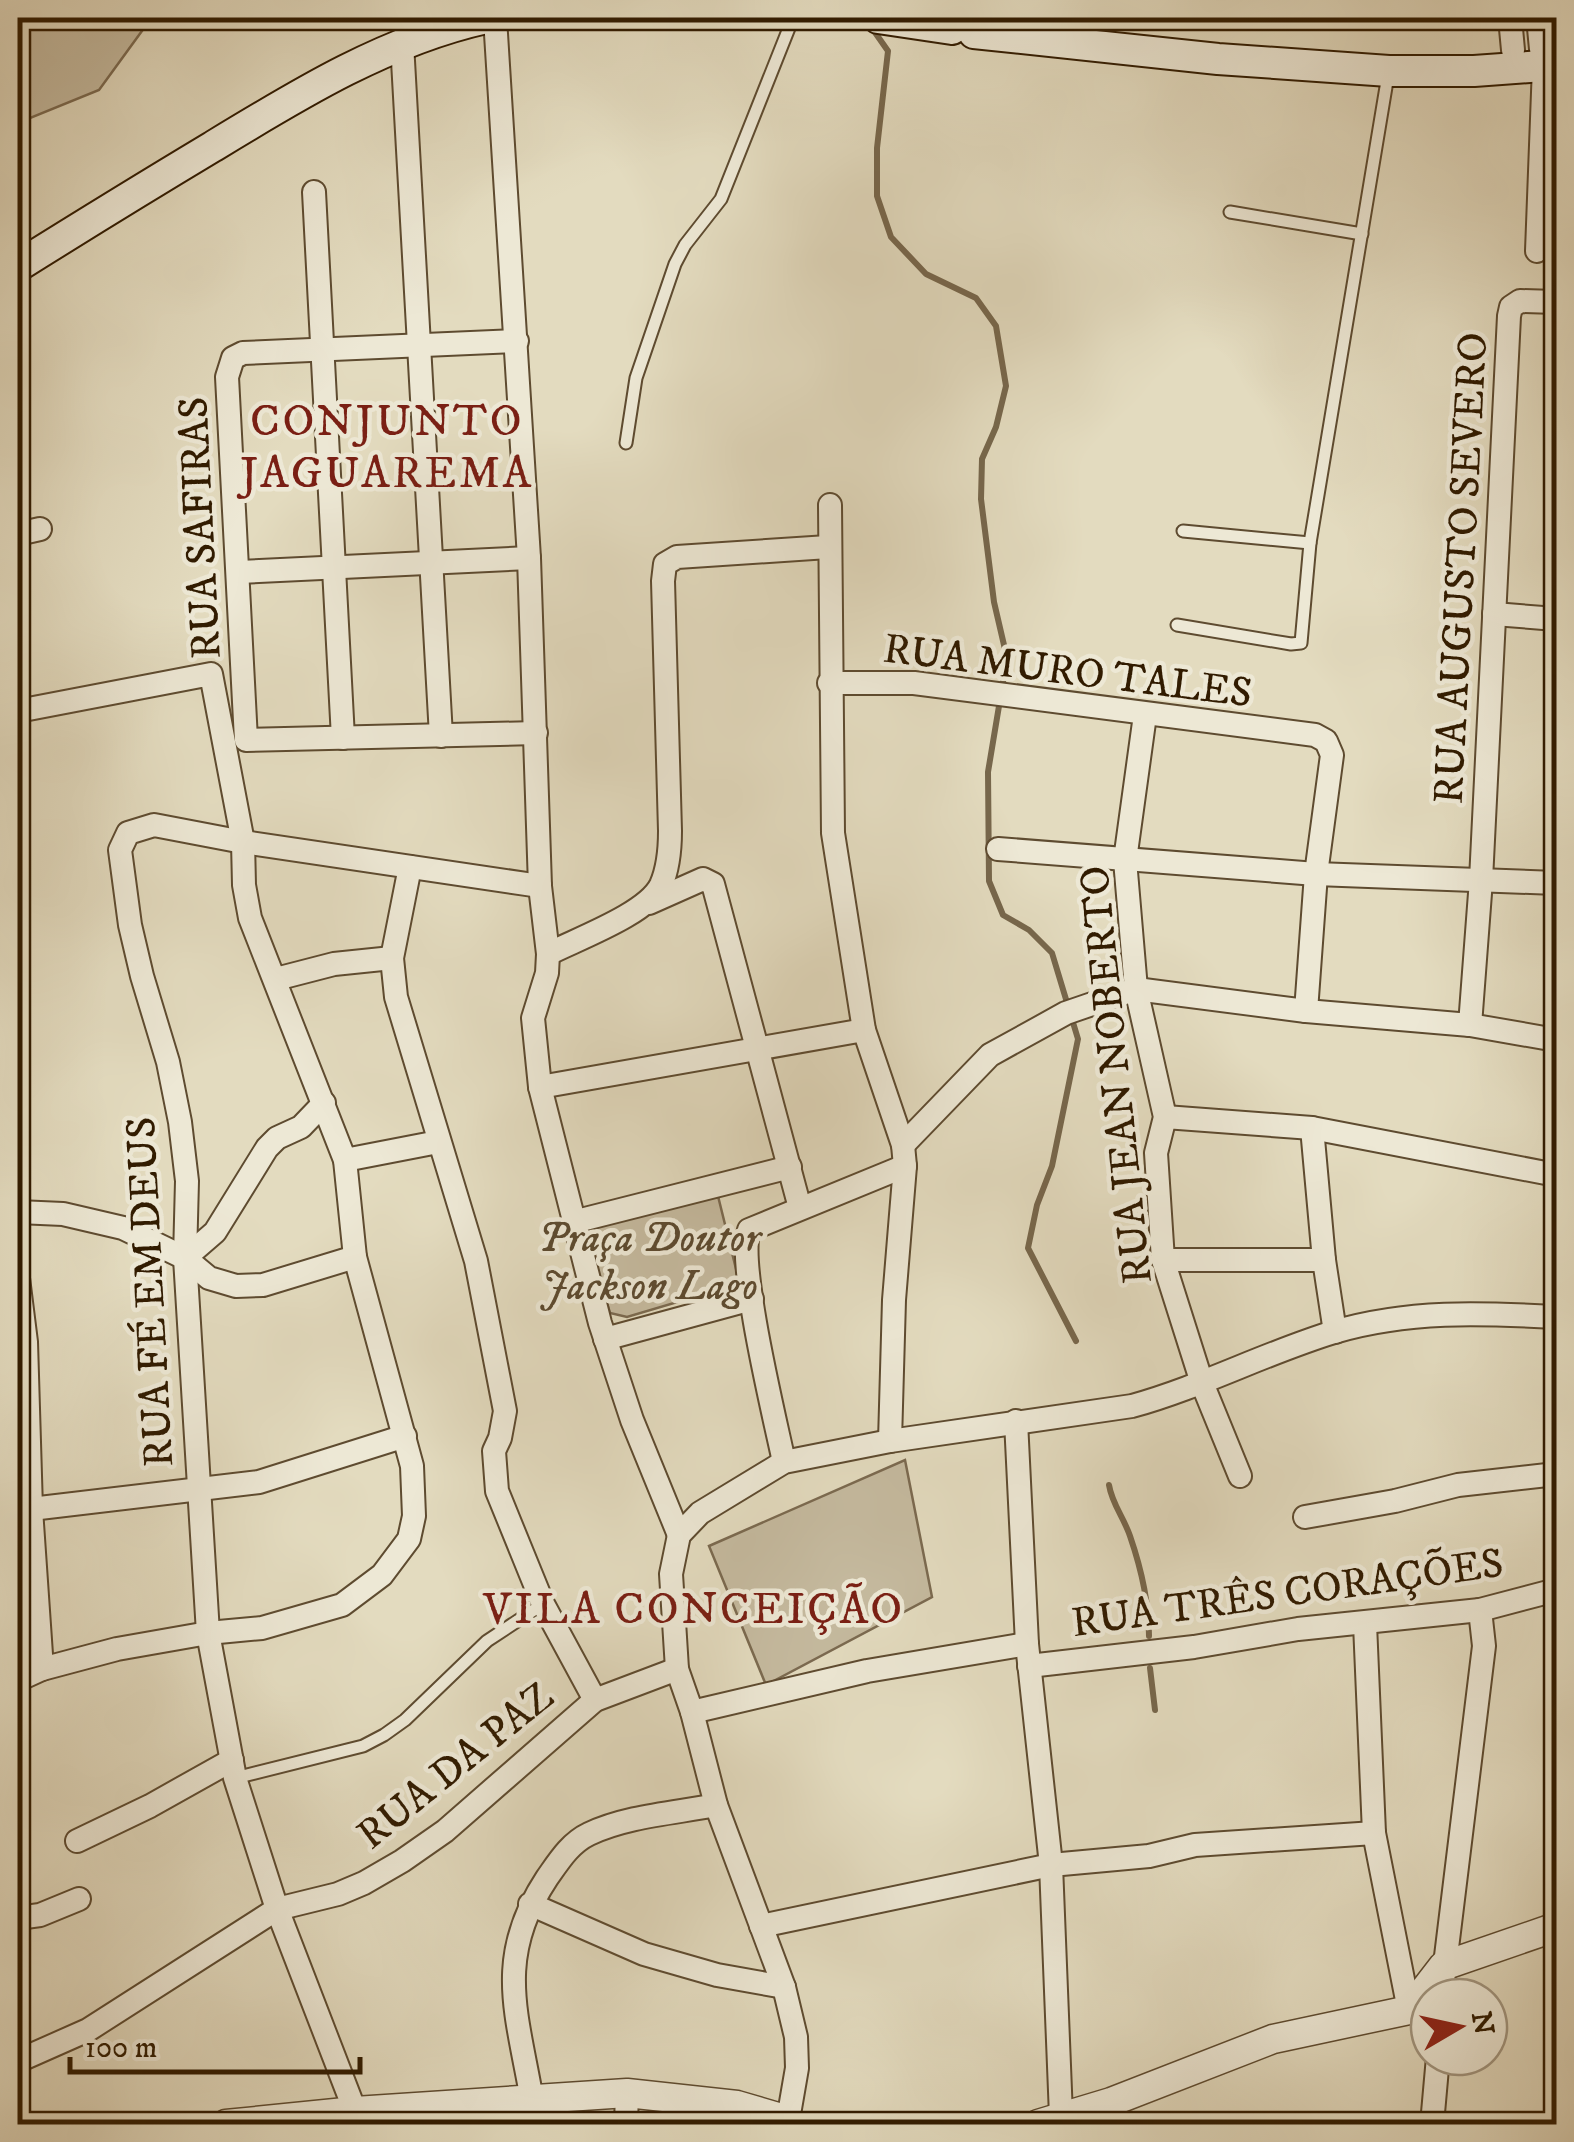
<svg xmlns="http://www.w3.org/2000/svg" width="1574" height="2142" font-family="'IM FELL DW Pica',serif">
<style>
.green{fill:#c5ba9f;stroke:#7b6a50;stroke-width:2.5}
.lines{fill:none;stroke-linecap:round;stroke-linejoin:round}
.stream{stroke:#77674c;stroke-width:6}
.service-casing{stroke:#5e4b30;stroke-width:15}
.minor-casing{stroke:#5e4b30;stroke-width:26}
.tertiary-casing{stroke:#5e4b30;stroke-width:31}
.secondary-casing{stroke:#311b00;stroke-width:34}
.service{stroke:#ede8d5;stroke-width:11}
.minor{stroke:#ede8d5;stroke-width:22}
.tertiary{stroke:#ede8d5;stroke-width:28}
.secondary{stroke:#ede8d5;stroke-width:30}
.labels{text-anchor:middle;stroke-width:9;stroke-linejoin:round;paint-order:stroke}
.street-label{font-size:42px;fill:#311b00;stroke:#ede8d5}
.park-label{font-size:42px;font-style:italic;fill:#5d4b30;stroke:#ede8d5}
.neighbourhood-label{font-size:45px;letter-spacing:2.5px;fill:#7a1f14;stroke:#ede8d5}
</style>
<rect width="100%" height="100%" fill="#e3dbbf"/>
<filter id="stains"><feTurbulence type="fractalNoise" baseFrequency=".002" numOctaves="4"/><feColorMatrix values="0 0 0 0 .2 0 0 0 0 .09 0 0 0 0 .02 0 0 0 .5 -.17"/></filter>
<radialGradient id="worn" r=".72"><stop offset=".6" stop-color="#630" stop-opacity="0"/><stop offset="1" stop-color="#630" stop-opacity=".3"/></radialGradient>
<g class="green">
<path d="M18,18H145L147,24L99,90L18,123Z"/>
<path d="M717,1192L739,1281L735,1285L627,1317L610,1313L587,1233L594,1223Z"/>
<path d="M905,1460L932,1597L766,1685L709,1546Z"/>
</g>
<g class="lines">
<g class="stream">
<path d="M874,31L888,51L877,148V196L891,237L926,274L976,298L996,326L1006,386L996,427L982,459L981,499L994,602L1007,658L988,772L989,881L1003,915L1029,930L1052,953L1078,1039L1052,1166L1037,1205L1028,1248L1076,1341"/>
<path d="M18,37L37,18"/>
<path d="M1109,1485C1112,1504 1124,1518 1130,1536C1141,1568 1149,1602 1149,1636"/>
<path d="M1150,1668L1155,1710"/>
</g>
<g class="service-casing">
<g id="service">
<path d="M1230,212L1362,234"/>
<path d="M626,443L636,378L675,264L685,245L721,199L793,18"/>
<path d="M1183,531L1310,543"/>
<path d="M1177,625L1291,644L1301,643L1310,543L1388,75"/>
<path d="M235,1778L363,1746L384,1735L405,1720L487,1641L543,1604"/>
</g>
</g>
<g class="minor-casing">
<g id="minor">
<path d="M495,18L529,558L540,886L548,954L547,973L533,1018L540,1087L600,1323L632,1420L679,1535"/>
<path d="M1510,18L1513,50"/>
<path d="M1538,18L1541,49"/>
<path d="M402,43L441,736"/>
<path d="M314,192L343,738"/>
<path d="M1537,251L1544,66"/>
<path d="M517,341L243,353L233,358L227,377L246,740L536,733"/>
<path d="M830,505L833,833L864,1030L903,1145L905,1166L894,1300L890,1441"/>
<path d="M18,534L40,529"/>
<path d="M239,572L529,558"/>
<path d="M1494,614L1556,619"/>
<path d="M829,683H914L1315,735L1326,741L1332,755L1316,874L1306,1011"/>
<path d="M18,711L211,674L243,842L244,885L250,918L345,1160L355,1257L412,1466L414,1516L409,1539L382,1575L342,1605L262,1628L208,1633L117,1649L42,1669L18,1680"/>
<path d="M1145,715L1125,860L1136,989L1165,1117L1156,1153L1163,1260L1202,1383L1240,1476"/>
<path d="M998,849L1316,874L1556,883"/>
<path d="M410,867L392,958L396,997L476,1261L505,1411L500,1438L494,1451L497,1491L543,1604L595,1700"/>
<path d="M649,903L703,879L713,884L800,1208"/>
<path d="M548,954C577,939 647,914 661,885C668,869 670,849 670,831L663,581L665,564L677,557L828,547"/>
<path d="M276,979L334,964L392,958"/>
<path d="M1470,1025L1481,880L1509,316L1511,307L1520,301L1556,302"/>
<path d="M540,1087L864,1030"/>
<path d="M1165,1117L1312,1128L1556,1175"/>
<path d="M1312,1128L1324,1260L1335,1332"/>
<path d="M903,1145L990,1055L1066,1013L1136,989L1306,1011L1470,1025L1556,1040"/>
<path d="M345,1160L438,1142"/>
<path d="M18,1212L63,1214L123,1228L185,1258L209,1278L236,1286L263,1285L355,1257"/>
<path d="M573,1222L790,1167"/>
<path d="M185,1258L215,1232L267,1148L277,1138L301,1127L324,1103"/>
<path d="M1163,1260H1324"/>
<path d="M18,1278L26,1342L31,1509L42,1669"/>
<path d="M605,1339L752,1299"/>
<path d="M1016,1421L1027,1644L1051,1865L1061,2116"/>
<path d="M784,1462C775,1419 737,1264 749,1230L905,1166"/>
<path d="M31,1509L259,1482L405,1436"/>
<path d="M1305,1517L1395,1501L1458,1485L1556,1474"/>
<path d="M1365,1624L1374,1833L1409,2010"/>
<path d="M1029,1666L1194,1647L1298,1629L1480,1610L1556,1590"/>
<path d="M692,1712L867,1671L1027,1644"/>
<path d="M77,1841L150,1806L232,1760"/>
<path d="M530,1904L644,1954L717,1975L784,1987"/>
<path d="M18,1918L40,1915L79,1899"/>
<path d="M761,1926L1051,1865L1149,1856L1195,1845L1374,1833"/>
<path d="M1441,1997L1484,1646L1480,1610"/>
<path d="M18,2061L88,2030L277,1909L338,1894L364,1883L402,1861L445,1831L595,1700L677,1669"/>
<path d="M532,2100C517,2013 494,1958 547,1878C559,1861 570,1843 589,1834C627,1816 675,1813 716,1805"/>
<path d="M355,2111L277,1909L235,1778L208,1633L185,1258L187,1181L180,1122L168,1062L142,976L130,925L120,850L128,833L154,825L243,842L540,886"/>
<path d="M788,2120L797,2068L796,2037L784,1987L716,1805L692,1712L677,1669L671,1574L679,1535L700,1513L784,1462L890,1441L1132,1406C1201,1387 1265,1353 1334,1332C1408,1310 1481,1313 1556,1317"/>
<path d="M626,2124L627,2093"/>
<path d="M1432,2124L1438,2057"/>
</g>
</g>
<g class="tertiary-casing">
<g id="tertiary">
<path d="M226,2124L355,2111L627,2093L737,2105L788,2120L792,2124"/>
<path d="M1038,2124L1111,2102L1273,2039L1409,2010L1443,1966L1556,1927"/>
</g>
</g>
<g class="secondary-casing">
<g id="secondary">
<path d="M878,18L952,29"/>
<path d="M974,33L1218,59L1389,71H1474L1556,65"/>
<path d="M18,266C82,226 147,186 212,147C299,94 387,40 486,18"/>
</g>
</g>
<use href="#service" class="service"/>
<use href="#minor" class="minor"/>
<use href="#tertiary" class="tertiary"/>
<use href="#secondary" class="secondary"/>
</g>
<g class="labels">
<g class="street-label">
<text transform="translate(198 528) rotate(-93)" y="15">RUA SAFIRAS</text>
<text transform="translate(1459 568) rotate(-87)" y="15">RUA AUGUSTO SEVERO</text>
<text transform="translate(1068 669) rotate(7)" y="15">RUA MURO TALES</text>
<text transform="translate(1114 1075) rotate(-96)" y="15">RUA JEAN NOBERTO</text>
<text transform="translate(148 1292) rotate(-93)" y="15">RUA FÉ EM DEUS</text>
<text transform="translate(1287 1591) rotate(-8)" y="15">RUA TRÊS CORAÇÕES</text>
<text transform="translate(454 1764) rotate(-39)" y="15">RUA DA PAZ</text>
</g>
<g class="park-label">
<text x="649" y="1251">Praça Doutor<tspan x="649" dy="48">Jackson Lago</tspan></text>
</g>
<g class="neighbourhood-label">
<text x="387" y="435">CONJUNTO<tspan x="387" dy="52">JAGUAREMA</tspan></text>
<text x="694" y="1623">VILA CONCEIÇÃO</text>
</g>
</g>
<rect width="1574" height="2142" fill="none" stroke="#e3dbbf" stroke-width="60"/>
<rect x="20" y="20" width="1534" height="2102" fill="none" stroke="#311b00" stroke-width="5"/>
<rect x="30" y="30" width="1514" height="2082" fill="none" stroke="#311b00" stroke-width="2.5"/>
<g transform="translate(1459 2027) rotate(81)"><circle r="48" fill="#ede8d5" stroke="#a29680" stroke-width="2.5"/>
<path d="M0-8L18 38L0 25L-18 38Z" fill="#8f2418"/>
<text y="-15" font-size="28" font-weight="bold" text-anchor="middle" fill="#311b00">N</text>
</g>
<path d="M70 2057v15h290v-15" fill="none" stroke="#311b00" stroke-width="5"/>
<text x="85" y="2057" font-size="30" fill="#311b00" stroke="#ede8d5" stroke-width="8" paint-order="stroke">100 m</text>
<rect width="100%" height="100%" filter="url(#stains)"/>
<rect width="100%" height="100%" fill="url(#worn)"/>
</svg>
